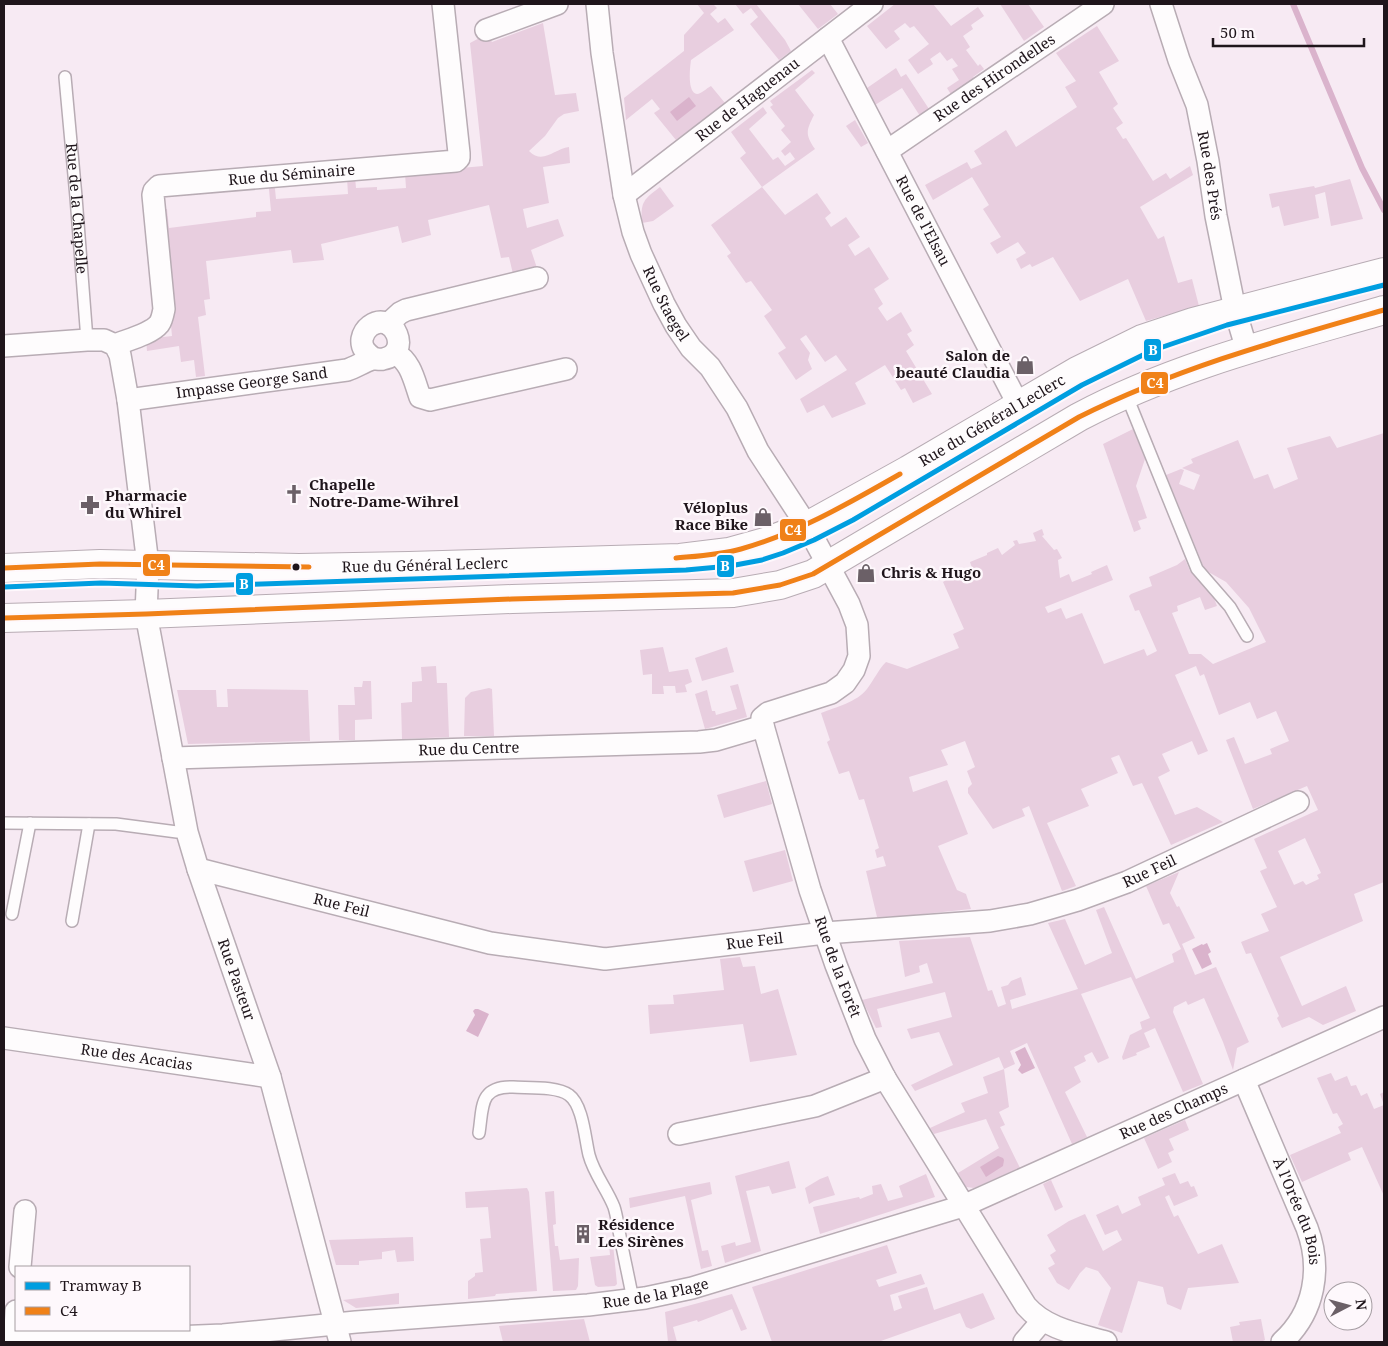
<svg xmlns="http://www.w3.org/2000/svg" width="1388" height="1346" font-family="'Noto Serif',serif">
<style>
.green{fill:#e8cedf;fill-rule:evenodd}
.water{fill:#dab3cc}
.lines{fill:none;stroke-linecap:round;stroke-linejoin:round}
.stream{stroke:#dab3cc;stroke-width:6}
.lane-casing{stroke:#b8acb4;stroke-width:14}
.street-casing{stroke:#b8acb4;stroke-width:24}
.secondary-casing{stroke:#b8acb4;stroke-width:30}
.lane{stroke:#fefcfd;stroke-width:11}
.street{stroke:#fefcfd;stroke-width:21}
.secondary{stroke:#fefcfd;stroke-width:28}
.bus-1-casing{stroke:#fef8fc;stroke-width:9}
.bus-1{stroke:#f08118;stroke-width:5}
.tram-1-casing{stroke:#fef8fc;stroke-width:9}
.tram-1{stroke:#009ee0;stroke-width:5}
.bus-dot{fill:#1f151b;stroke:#fef8fc;stroke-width:2}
.labels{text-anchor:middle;stroke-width:5;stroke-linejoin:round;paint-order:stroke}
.street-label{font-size:15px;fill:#1f151b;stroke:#fef8fc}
.poi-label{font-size:15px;font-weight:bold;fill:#1f151b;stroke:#fef8fc;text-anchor:start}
.line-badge{stroke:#fef8fc;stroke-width:2}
.badge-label{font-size:14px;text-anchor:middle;font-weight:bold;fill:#fff}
</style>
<rect width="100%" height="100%" fill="#f7eaf3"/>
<g class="green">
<path d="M697,4H713L717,8L710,14L718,23L725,18L734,30L691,60C690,67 687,93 697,94C701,94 707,88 711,86L725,103L676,140L654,113L660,109L652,99L626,120L624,98L684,51V35L704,13Z"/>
<path d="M735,4H756L785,40L791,51L779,60L750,24L758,17L751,8L743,14Z"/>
<path d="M798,4H830L838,14L818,29Z"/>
<path d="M895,4H933L951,26L978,7L984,16L971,25L973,29L963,36L970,47L966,50L978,66L980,64L984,69L973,77L976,80L952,96L947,88L959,80L952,69L958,66L952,58L947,61L940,52L930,59L933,64L918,74L908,60L929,44L914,26L910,28L905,23L894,31L900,39L886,49L867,26Z"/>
<path d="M1000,4H1028L1044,27L1024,41Z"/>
<path d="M543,23L555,95L576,93L579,111L564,114L558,118L545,136L529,151C543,165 554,149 569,147L570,163L543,167L549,203L523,209L527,228L558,219L564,236L531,250L537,268L513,274L509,257L501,258L489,205L428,220L431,235L402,243L398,226L321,244L324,260L293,263L291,250L206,261L210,299L204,300L206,315L198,317L205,376L196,377L194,360L181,362L179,346L147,351L146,339L172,336L160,210L167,209L169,228L256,217V212L271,211L268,179H274L276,199L348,194L347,178L355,177L356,188L377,187V190L406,188L405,173L483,166L470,43L487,34L492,42Z"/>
<path d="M1097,26L1119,61L1099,72L1118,104L1113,108L1123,123L1116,128L1123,139L1126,138L1153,181L1166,173L1170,179L1190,166L1193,175L1140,207L1158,239L1164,236L1178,283L1192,279L1199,306L1146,321L1128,279L1080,301L1053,257L1032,267L1030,264L1021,269L1016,259L1026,253L1018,242L997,254L990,243L1001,237L983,209L989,205L972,177L933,200L925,185L967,162L971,169L982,164L974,151L1006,130L1016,147L1077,107L1065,87L1076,81L1056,53Z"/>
<path d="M896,68L901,77L906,74L929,109L920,116L902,88L875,105L867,88Z"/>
<path d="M812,70L815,73L795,90L814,115C806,131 805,134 815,149L762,187L785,215L817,193L831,213L825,218L831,227L846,217L860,237L848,245L855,256L869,247L889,279L874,289L883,304L878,308L887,321L901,312L912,331L907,334L914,345L906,351L932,394L913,403L905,388L901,390L885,365L855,383L866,404L832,418L824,405L807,413L800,399L847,370L836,355L825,362L806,335L800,339L810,353L808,360L812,369L796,380L778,353L786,348L764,316L772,310L751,281L746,283L727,256L731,253L711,225L762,187L740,158L746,153L731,132L763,107L767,113L749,129L773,160L778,157L785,166L795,159L790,152L785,156L781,151L791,142L781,130L785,126L770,107L773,105L770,101Z"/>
<path d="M855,120L868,143L861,147L846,126Z"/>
<path d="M1350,179L1363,219L1331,226L1325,192L1315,195L1319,218L1284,226L1279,206L1272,208L1269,194L1314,186L1315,188Z"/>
<path d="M660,187L674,206L653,221L642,223C640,202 644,199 660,187Z"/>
<path d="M1133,429L1145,459L1136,486L1147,518L1138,521L1141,529L1134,532L1103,444Z"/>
<path d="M1384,433V882L1354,894L1363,921L1280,957L1302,1006L1346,986L1356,1011L1323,1025L1309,1017L1282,1028L1277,1018L1279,1016L1251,953L1246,954L1241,942L1269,931L1261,914L1277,907L1260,871L1267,868L1254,839L1318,810L1307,786L1253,809L1226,740L1234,737L1245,764L1272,754L1270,749L1289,741L1276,711L1257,719L1250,702L1219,715L1204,674L1200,676L1196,666L1175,675L1208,751L1198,755L1192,741L1162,754L1170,771L1158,777L1175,815L1197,807L1223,822L1171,845L1142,783L1133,786L1119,755L1111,758L1118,773L1081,789L1089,806L1047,823L1076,886L1062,891L1029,806L1022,809L1025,816L993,829L968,793V788L972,784L967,771L975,767L965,741L941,750L948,765L909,777L913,792L947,780L968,834L938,846L957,890L966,894L971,909L905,916L877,917L866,871L886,866L883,856L877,858L875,850L879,848L864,799L859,800L849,771L839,774L827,742L830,740L821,713C836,707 857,702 867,689C874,680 878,670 886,662L907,669L959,648L953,634L964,629L943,582L956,573L973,571L970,562L987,555V553L998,548L1002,555L1015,545L1013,541L1017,540L1019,544L1036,541L1033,533L1042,529L1044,535L1042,536L1054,550L1057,549L1062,558L1058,560L1060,578L1069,574L1072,582L1092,574L1091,572L1107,565L1113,580L1045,607L1048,613L1061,608L1066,619L1082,613L1104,664L1144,649L1147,656L1157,651L1139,610L1135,611L1129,596L1131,594L1152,586L1149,577L1177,565L1185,559L1190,571L1212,593L1217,606L1205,610L1200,597L1177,606L1178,611L1172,613L1189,654H1201L1213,664L1266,642L1249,608L1226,582L1205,570L1166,475L1181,469L1184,470L1179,484L1194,490L1200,475L1182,468L1193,463L1191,459L1238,440L1254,479L1268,474L1274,489L1298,479L1287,448L1330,436L1337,448ZM1305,838L1321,873L1317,875L1319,879L1306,885L1303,881L1294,885L1278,851Z"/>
<path d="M663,647L669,672L688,669L692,682L685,685L687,692L676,693L675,686H663L664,694H652V674L643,675L640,650Z"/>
<path d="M727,647L734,672L702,681L695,658Z"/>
<path d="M436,666L437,683H447L449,737L402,739L401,703L412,702V682L422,681L421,667Z"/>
<path d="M363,681H371L372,719L355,720V740H339L338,705H355L354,687H362Z"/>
<path d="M738,684L747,717L705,729L695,694L707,690L712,711H715L716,715L737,709L730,686Z"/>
<path d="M489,688L492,689L494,736H464L465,698L471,692Z"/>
<path d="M227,689L308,690L310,741L188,744L177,690H216L217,707H228Z"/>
<path d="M766,781L772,804L724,818L717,795Z"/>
<path d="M785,850L793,881L753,892L744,861Z"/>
<path d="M1179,872L1170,893L1177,907L1179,906L1195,938L1182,944L1195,975L1216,967L1249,1042L1237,1048L1233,1070L1223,1042L1204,998L1188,1005L1186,1001L1174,1007L1173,1012L1203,1084L1183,1092L1155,1028L1144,1033L1150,1047L1136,1053L1137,1055L1123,1060L1122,1057L1130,1035L1142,1029L1140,1022L1150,1018L1131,977L1081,994L1109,1058L1098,1063L1092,1052L1084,1056L1086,1061L1074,1067L1081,1082L1065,1092L1087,1137L1072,1144L1027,1043L1010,1051L1015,1064L1004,1069L1009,1107L999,1112L1005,1125L1000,1127L1020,1168L974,1188L966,1187L958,1173L999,1148L986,1119L934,1134L930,1128L965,1112L961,1103L988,1093L983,1077L1004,1069L999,1057L915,1091L911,1085L953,1065L939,1032L911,1039L907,1029L952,1017L945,992L877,1009L882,1027L876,1028L862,1000L933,983L927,963L919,966L920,972L905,977L899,941L970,937L988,991L992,990L998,1007L1006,1004L1001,987L1008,985L1011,981L1021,977L1026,995L1010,1000L1012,1009L1078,989L1048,923L1065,919L1085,965L1112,953L1096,910L1104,907L1136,979L1174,962L1172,954L1181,949L1169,923L1163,925L1146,886Z"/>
<path d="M740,957L743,967L755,966L761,994L778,989L797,1055L750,1062L743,1024L650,1034L648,1005L674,1004L673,995L724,990L720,959Z"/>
<path d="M1331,1073L1335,1081L1347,1076L1351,1086L1356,1085L1361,1096L1367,1093L1374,1109L1384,1105L1380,1094L1384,1092V1196L1362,1147L1348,1153L1351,1160L1302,1182L1290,1155L1341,1133L1338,1127L1343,1124L1337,1113L1333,1114L1317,1078Z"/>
<path d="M1185,1120L1189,1130L1169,1139L1174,1150L1168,1153L1172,1162L1158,1169L1144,1138Z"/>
<path d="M789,1161L796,1188L772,1194L769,1186L746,1191L761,1251L725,1263L721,1246L735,1242L736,1246L751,1242L735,1176Z"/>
<path d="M1175,1173L1180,1184L1188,1181L1191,1187L1194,1186L1198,1196L1174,1206L1169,1195L1165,1197L1174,1217L1178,1215L1198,1254L1222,1244L1239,1283L1188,1288L1181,1310L1167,1304L1163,1287L1138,1281L1122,1333L1098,1325L1111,1288L1098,1271L1086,1267L1080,1273L1069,1290L1057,1283L1048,1268L1055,1264L1050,1255L1056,1251L1047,1235L1069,1221L1085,1214L1103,1251L1122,1240L1117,1230L1105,1235L1096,1215L1118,1205L1122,1214L1141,1205L1138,1197L1165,1185L1162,1178Z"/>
<path d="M926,1174L935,1197L820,1234L813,1207L859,1197L860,1199L873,1194L872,1186L881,1184L888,1201L903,1197L899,1186Z"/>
<path d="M828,1176L835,1195L814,1201L809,1204L805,1188L820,1179Z"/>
<path d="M1051,1180L1063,1207L1055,1211L1043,1184Z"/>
<path d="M710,1182L712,1194L691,1200L702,1251L708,1250L712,1266L701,1269L685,1196L630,1208L629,1198Z"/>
<path d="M527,1188L529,1192L537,1291L496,1294L495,1296L468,1299V1281L475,1276V1273L483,1272L480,1239L491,1238L488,1207L466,1208L465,1192Z"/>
<path d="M554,1191L556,1224L553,1225L555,1246H558L560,1260L579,1258L578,1286L576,1290L553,1291L545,1192Z"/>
<path d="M413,1237L414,1261L397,1262L395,1250L382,1252V1259L359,1261V1265H336L329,1240Z"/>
<path d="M609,1244H613L617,1284L615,1286L598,1287L595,1285L590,1257L610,1255Z"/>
<path d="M887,1245L897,1273L876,1280L879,1287L921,1274L925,1284L890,1295L894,1311L902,1308L898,1296L927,1287L934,1310L983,1293L995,1319L971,1329L966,1327L960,1313L878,1342H772L752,1287Z"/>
<path d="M399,1293V1304L356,1308L343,1300Z"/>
<path d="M732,1294L747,1329L741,1331L732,1309L698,1322L697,1320L673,1327L677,1342H668L665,1312Z"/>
<path d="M584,1319L590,1342H503L499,1326Z"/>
<path d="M1261,1319L1265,1340L1261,1342H1233L1230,1327L1240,1325L1239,1322Z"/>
</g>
<g class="water">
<path d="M689,97L696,106L677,121L670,112Z"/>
<path d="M1207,943L1211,952L1208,954L1212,964L1202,969L1192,949L1202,944L1203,945Z"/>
<path d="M475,1009H478L489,1014L478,1037L466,1031L475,1015L473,1011Z"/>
<path d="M1025,1047L1035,1068L1022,1074L1018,1070L1021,1065L1015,1052Z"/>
<path d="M998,1156L1003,1158L1004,1160L1003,1166L986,1177L980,1167Z"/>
</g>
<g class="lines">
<path class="stream" d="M1293,4L1362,168L1384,210"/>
<g class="lane-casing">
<g id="lane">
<path id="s1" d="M65,77L76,197L87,340"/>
<path d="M1126,394L1197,569L1230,607L1247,636"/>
<path d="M4,823L116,824L177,832H187"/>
<path d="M12,914L30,823"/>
<path d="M72,921L89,824"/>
<path d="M479,1133C483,1107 479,1086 513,1087C528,1088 557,1086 569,1095C583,1105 585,1139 589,1155C594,1174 607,1189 614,1207C617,1216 618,1227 620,1236C624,1257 629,1279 633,1300"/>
</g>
</g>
<g class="street-casing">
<g id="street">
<path id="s2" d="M597,4L602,53L624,195L633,232L641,254L664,304L676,326L691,348L710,367L737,408L758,451L807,526L849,604L857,625L859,656L854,670L845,683L831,693L768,713L762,718V722L810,890L836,965L865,1039L885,1078L1026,1306C1046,1329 1078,1334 1106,1342"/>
<path id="s3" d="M1161,4L1179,60L1197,105L1208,161L1216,216L1235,310L1247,350"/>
<path d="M486,30L557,4"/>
<path id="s4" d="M828,38L1018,404"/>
<path id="s5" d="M887,151L1103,4"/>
<path id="s6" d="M624,195L872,4"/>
<path d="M388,324L400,313L406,310L537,278"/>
<path id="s7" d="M115,345C127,340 151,334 159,324C162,320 163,314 164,309L153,195L154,191L159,186L456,161L459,158V153L443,4"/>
<path id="s8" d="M4,346L87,340H104L115,345L120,355L128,400L148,565L146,614L187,832L198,869L270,1077L340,1342"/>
<path d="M395,353C411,362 414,380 420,397L430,400L566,369"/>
<path id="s9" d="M128,400L347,370C356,367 363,362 372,359C375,358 379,360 383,359C413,354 394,309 370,326C366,329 363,334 362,339C361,348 366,353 373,358"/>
<path id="s10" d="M173,758L699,742L716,740L763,726"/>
<path id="s11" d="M198,869L490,943L605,959L825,933L990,921L1030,914L1078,900L1127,882L1298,802"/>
<path id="s12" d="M4,1038L270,1077"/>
<path id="s13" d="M1244,1080L1307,1228C1322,1268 1315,1312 1282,1342"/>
<path d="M679,1134L815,1106L885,1078"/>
<path d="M20,1267L25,1211"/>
<path id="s14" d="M4,1331H53L174,1337L223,1335L356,1322L588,1305L645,1298L692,1288L963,1206L1384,1017"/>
<path d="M15,1331L16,1311"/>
<path d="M1024,1342L1042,1321"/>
</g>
</g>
<g class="secondary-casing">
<g id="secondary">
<path id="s15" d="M4,568L100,564L299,568L409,566L680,558L729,552L765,542L807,526L908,470L1077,371L1142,339L1193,322L1384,272"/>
<path d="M4,618L146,614L512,599L733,593L780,585L813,574L1079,417C1175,366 1281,340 1384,310"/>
</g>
</g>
<use href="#lane" class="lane"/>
<use href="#street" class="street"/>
<use href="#secondary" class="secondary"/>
<g class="bus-1-casing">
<g id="bus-1">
<path d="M676,558C698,556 719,555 741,549C798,533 849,503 900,474"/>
<path d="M4,568L100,564L309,567"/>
<path d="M4,618L146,614L512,599L733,593L780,585L813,574L1079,417C1177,368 1279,340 1384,310"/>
</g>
</g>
<use href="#bus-1" class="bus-1"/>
<g class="tram-1-casing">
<path id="tram-1" d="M4,587L101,583L197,586L686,570L730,566L762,560L783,553L814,540L853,520L1082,385L1151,351L1227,325L1384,285"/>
</g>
<use href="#tram-1" class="tram-1"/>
</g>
<defs>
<g id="shop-bare" transform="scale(1.5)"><path d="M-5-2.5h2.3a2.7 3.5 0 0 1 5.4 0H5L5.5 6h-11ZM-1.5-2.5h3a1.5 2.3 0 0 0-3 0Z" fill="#6b6067" stroke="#fef8fc" stroke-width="2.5" paint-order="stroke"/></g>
<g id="church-bare" transform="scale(1.5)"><path d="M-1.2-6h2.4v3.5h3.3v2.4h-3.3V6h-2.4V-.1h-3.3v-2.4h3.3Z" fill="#6b6067" stroke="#fef8fc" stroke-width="2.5" paint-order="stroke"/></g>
<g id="pharmacy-bare" transform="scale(1.5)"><path d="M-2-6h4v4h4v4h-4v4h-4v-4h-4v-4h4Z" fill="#6b6067" stroke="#fef8fc" stroke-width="2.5" paint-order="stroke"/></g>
<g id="building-bare" transform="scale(1.5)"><path d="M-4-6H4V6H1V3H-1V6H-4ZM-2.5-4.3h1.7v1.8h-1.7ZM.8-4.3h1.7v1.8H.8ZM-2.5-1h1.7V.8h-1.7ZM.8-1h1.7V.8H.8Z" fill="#6b6067" stroke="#fef8fc" stroke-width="2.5" paint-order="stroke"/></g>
</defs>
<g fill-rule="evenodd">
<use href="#shop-bare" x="1025" y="365"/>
<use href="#church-bare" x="294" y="494"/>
<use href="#pharmacy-bare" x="90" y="505"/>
<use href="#shop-bare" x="763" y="517"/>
<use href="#shop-bare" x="866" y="573"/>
<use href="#building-bare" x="583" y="1234"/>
</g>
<circle class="bus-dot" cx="296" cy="567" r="4.5"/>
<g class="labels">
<g class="street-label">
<text dy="5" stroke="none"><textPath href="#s5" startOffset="130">Rue des Hirondelles</textPath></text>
<text dy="5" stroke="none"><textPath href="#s6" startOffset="156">Rue de Haguenau</textPath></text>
<text dy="5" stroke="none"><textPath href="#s7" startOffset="324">Rue du Séminaire</textPath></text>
<text dy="5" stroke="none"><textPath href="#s3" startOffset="179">Rue des Prés</textPath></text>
<text dy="5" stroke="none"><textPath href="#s1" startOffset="132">Rue de la Chapelle</textPath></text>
<text dy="5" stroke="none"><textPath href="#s4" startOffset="206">Rue de l'Elsau</textPath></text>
<text dy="5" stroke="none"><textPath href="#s2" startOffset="310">Rue Staegel</textPath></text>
<text dy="5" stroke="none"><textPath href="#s9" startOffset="125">Impasse George Sand</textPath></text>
<text dy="5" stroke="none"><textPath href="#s15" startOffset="1021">Rue du Général Leclerc</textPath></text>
<text dy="5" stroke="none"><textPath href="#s15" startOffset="421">Rue du Général Leclerc</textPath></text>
<text dy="5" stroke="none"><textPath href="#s10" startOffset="296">Rue du Centre</textPath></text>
<text dy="5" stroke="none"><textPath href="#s11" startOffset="972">Rue Feil</textPath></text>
<text dy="5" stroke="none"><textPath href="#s11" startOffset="148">Rue Feil</textPath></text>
<text dy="5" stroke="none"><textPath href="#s11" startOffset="568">Rue Feil</textPath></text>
<text dy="5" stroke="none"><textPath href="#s2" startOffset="1099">Rue de la Forêt</textPath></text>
<text dy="5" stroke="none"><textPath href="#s8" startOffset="762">Rue Pasteur</textPath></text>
<text dy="5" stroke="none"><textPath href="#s12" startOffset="134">Rue des Acacias</textPath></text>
<text dy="5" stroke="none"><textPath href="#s14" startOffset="1205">Rue des Champs</textPath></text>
<text dy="5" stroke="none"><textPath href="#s13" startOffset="142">À l'Orée du Bois</textPath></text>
<text dy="5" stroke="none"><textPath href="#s14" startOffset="654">Rue de la Plage</textPath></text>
</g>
<g class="poi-label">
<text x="1010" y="361" text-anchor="end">Salon de<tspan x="1010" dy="17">beauté Claudia</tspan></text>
<text x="309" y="490">Chapelle<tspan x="309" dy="17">Notre-Dame-Wihrel</tspan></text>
<text x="105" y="501">Pharmacie<tspan x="105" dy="17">du Whirel</tspan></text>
<text x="748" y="513" text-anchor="end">Véloplus<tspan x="748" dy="17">Race Bike</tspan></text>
<text x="881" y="578">Chris &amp; Hugo</text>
<text x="598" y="1230">Résidence<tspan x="598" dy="17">Les Sirènes</tspan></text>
</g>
</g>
<g class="line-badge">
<rect x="1143" y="338" width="19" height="24" rx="5" fill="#009ee0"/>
<rect x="1140" y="371" width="29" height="24" rx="5" fill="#f08118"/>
<rect x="779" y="518" width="28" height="24" rx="5" fill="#f08118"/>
<rect x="142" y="553" width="29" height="24" rx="5" fill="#f08118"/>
<rect x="716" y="554" width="19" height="24" rx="5" fill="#009ee0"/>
<rect x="235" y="572" width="19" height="24" rx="5" fill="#009ee0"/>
</g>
<g class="badge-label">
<text x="1153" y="355">B</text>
<text x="1155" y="388">C4</text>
<text x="793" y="535">C4</text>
<text x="156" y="570">C4</text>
<text x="725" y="571">B</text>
<text x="244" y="589">B</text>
</g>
<rect width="1388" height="1346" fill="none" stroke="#1f151b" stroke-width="10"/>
<rect x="15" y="1266" width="175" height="65" fill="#fef8fc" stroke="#a59da2"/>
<rect x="25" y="1282" width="25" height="8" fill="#009ee0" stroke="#a59da2"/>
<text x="60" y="1291" font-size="15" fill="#1f151b">Tramway B</text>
<rect x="25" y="1307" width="25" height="8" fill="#f08118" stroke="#a59da2"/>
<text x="60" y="1316" font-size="15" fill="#1f151b">C4</text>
<g transform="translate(1348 1306) rotate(84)"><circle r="24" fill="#fef8fc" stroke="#a59da2"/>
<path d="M0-4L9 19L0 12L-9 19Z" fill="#6b6067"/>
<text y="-8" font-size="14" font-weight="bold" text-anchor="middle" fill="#1f151b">N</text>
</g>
<path d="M1213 38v8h151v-8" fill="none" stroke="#1f151b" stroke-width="2.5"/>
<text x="1220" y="38" font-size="15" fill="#1f151b" stroke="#fef8fc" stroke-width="4" paint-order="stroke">50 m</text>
</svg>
